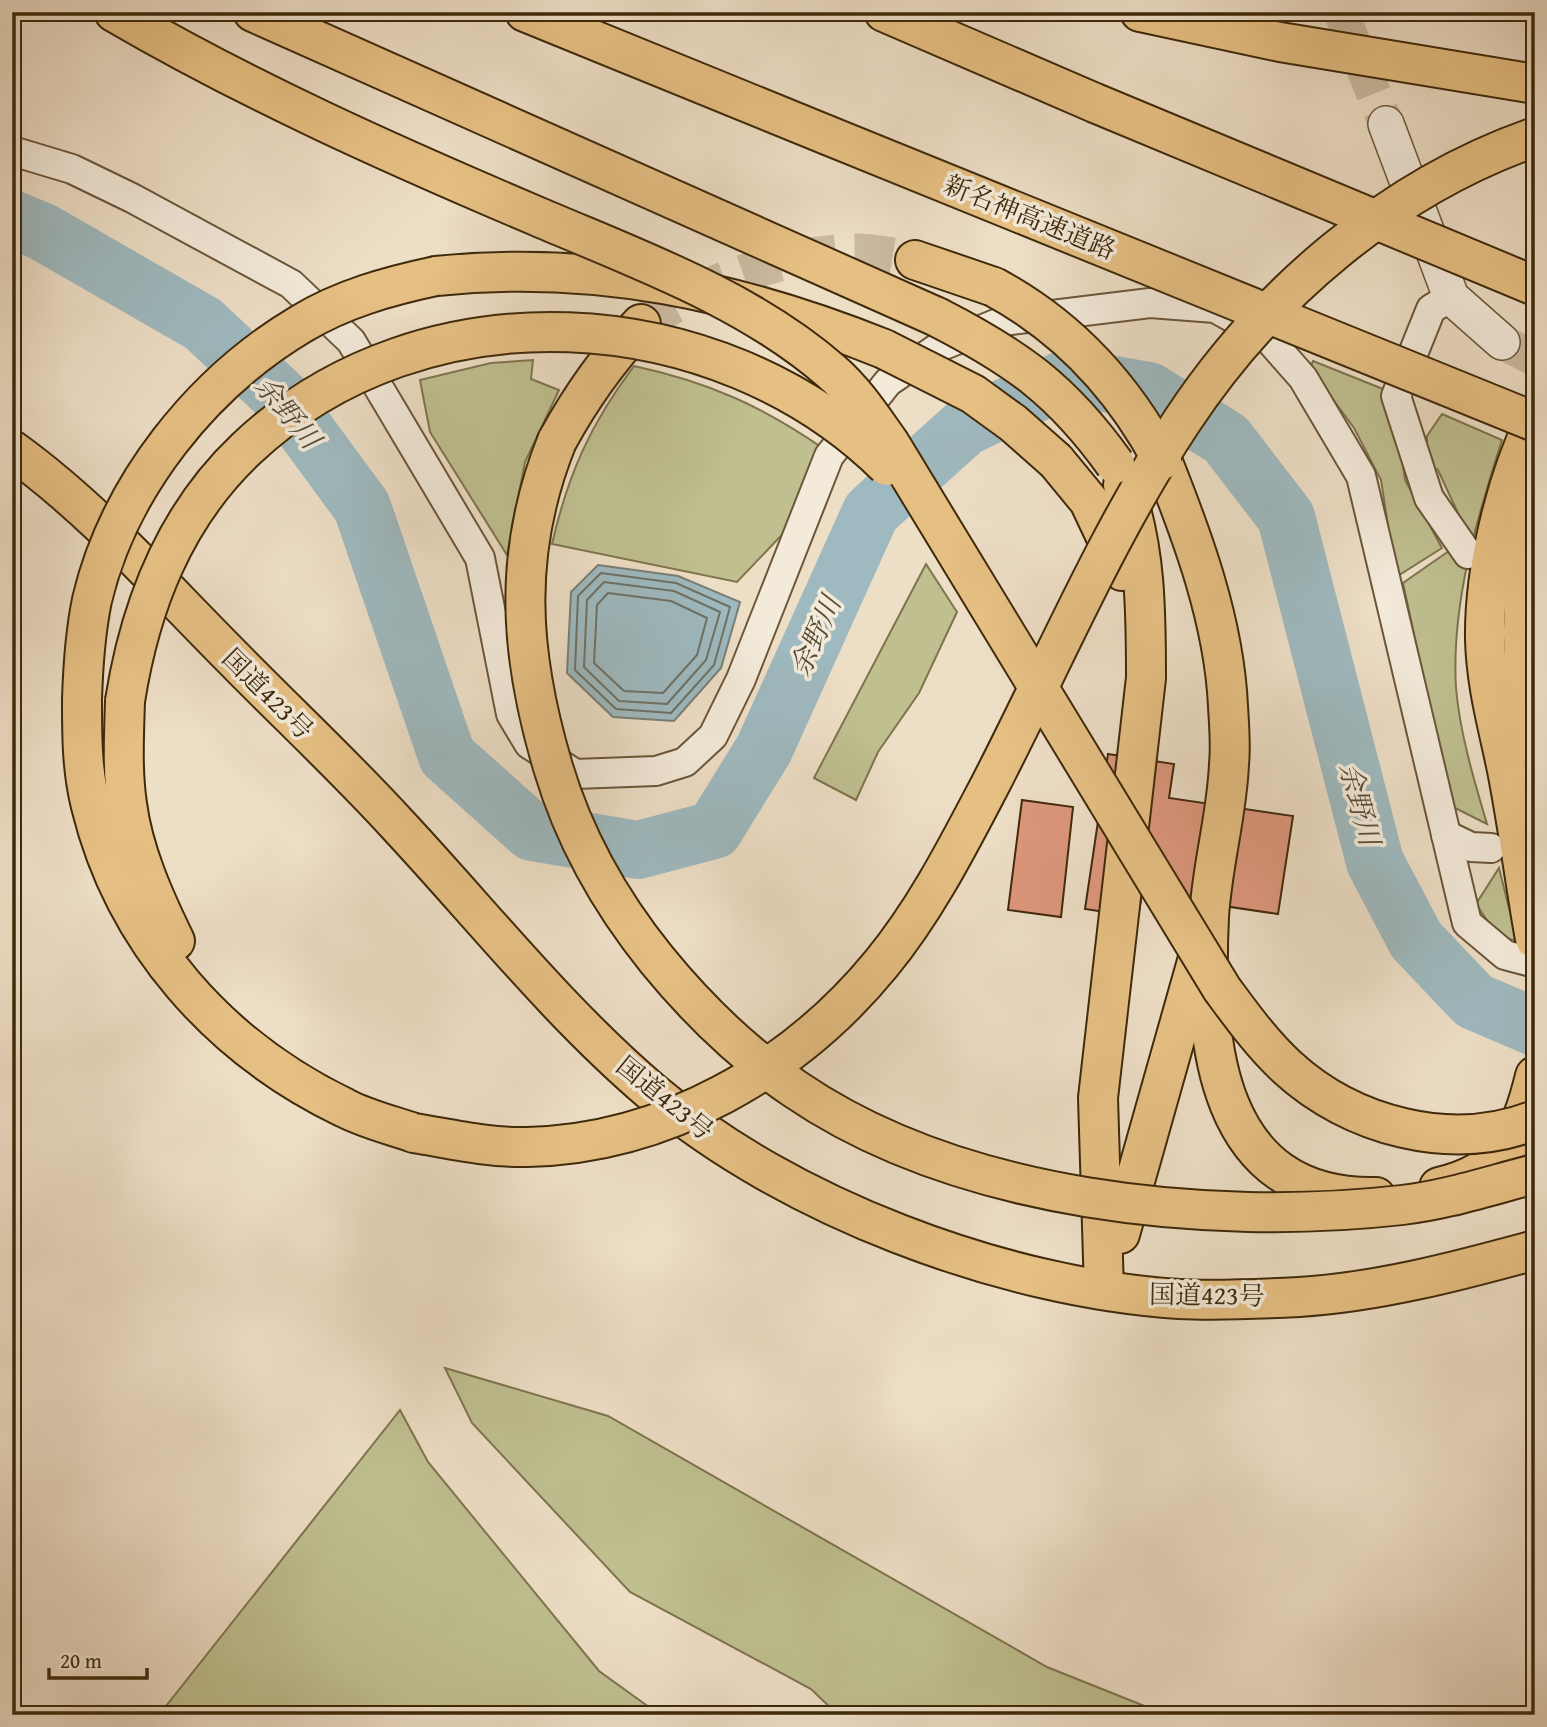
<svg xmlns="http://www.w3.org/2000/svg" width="1547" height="1727" font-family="'Gentium Book Plus','Noto Serif JP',serif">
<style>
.green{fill:#bfbf90;stroke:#7e744d;stroke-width:2}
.water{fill:#9eb9bf;stroke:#787f77;stroke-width:2}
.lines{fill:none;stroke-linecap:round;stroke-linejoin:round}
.shore{stroke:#6e7164;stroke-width:2}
.river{stroke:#9eb9bf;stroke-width:58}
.building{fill:#dd977d;stroke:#3e290a;stroke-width:2}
.tertiary-tunnel{stroke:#cabaa0;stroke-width:35;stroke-dasharray:35 18;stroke-linecap:butt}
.motorway-tunnel{stroke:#cabaa0;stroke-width:38;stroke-dasharray:38 19;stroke-linecap:butt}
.minor-casing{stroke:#6a5639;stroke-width:32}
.tertiary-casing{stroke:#6a5639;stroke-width:38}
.trunk-casing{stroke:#3e290a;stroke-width:42}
.motorway-casing{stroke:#3e290a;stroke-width:42}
.minor{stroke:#f3eada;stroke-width:28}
.tertiary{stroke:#f3eada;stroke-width:35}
.trunk{stroke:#e6bf83;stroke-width:38}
.motorway{stroke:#e6bf83;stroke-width:38}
.motorway-bridge-casing{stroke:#3e290a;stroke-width:42;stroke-linecap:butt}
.motorway-bridge{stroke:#e6bf83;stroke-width:38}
.labels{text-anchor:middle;stroke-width:7;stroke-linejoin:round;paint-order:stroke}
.street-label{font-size:26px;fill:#3e290a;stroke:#f3eada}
.water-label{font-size:28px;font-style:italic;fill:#564d37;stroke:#f3eada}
</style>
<rect width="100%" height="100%" fill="#eddec6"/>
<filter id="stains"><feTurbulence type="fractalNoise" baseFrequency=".00286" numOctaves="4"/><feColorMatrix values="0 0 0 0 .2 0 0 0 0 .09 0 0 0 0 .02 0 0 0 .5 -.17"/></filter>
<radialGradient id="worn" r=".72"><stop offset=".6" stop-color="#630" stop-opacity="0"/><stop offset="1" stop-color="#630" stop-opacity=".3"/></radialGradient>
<g class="green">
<path d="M533,360L531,379L559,390L525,462L507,555L430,432L420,380L491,363Z"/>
<path d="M1313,361L1393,393L1405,480L1442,548L1396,577L1381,480L1354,428L1310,368Z"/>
<path d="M634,366C709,382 764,407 827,451L798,518L737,582L552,544C568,474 591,423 634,366Z"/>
<path d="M1442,414L1502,440C1477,518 1451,604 1456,688C1460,734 1474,780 1487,824L1451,806L1403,583L1469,537L1438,470L1427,464V436Z"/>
<path d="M926,564L957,612L919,693L878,752L856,800L814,778Z"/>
<path d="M1499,868L1517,940C1497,941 1486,918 1476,904Z"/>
<path d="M445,1368L608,1416L1047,1667L1167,1715H838L811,1689L630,1592L472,1423Z"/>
<path d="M400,1410L428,1462L599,1671L660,1715H159Z"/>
</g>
<path class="water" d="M598,565L678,576L740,602L721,668L674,721L613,717L567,673L571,592Z"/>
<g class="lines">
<g class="shore">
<path d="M601,573L676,583L730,607L714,665L671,713L616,709L575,670L578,596Z"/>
<path d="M604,582L674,591L720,612L706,660L667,704L619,701L584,667L587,600Z"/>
<path d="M608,593L671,601L707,618L697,655L663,693L624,691L594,663L597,605Z"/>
</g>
<path class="river" d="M12,219L43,232L203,324L282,398L362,507L447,756L532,832L638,850L714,830L764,749L871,512L965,427L1069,377L1149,391L1226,439L1286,517L1375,862L1416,940L1474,1001L1535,1027"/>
</g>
<g class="building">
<path d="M1108,754L1174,764L1169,798L1293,816L1278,914L1142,894L1138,917L1085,909Z"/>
<path d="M1022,800L1073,807L1061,917L1008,910Z"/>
</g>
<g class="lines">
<g class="tertiary-tunnel">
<path d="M1341,12L1386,124"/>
<path d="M1502,342L1535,359"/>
</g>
<path class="motorway-tunnel" d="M641,324C704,284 771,257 846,253C868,251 893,257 915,260"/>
<g class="minor-casing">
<g id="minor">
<path d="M12,151L72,169L132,198L291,284L351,341L480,558L511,714L529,744L575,774L656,771L685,762L713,736L741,679L829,456L888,382L939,347L1003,321L1150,303L1215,308L1266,336L1303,378L1361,476L1467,923L1505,955L1535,963"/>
<path d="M1451,297L1431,309L1396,396L1429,498L1468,554"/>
<path d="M1446,835L1471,847L1491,848"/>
</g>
</g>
<g class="tertiary-casing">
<path id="tertiary" d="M1386,124L1451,297L1502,342"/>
</g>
<g class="trunk-casing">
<path id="trunk" d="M12,450C94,509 163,588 234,659C288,714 345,767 397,824C481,914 558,1012 652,1092C786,1206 1003,1288 1179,1299C1218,1301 1260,1299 1299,1297C1379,1292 1458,1271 1535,1250"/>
</g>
<g class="motorway-casing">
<g id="motorway">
<path d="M114,12C251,92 395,156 541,218"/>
<path d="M253,12L937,317"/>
<path d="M525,12L827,135"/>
<path d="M884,12L1095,103"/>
<path d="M1140,12L1280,42L1535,84"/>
<path d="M915,260L994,287"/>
<path d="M436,276C595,260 737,290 884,349"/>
<path d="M1535,421C1505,482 1484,571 1485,639C1486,685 1498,726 1507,770C1518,826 1525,883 1535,939"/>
<path d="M557,441C581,397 607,360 641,324"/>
<path d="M1162,460C1193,538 1224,621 1228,706C1229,725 1231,745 1229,764C1227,815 1212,865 1209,917C1203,1040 1214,1200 1376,1197"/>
<path d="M1056,461L1089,501L1122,571"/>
<path d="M1535,516C1520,594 1518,668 1535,746"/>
<path d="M82,700C82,736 82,771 91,806C124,941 220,1048 345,1108C366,1119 391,1125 414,1133"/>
<path d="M125,701C124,735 122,770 127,804C133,851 154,898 175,941"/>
<path d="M1439,1187C1503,1173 1521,1135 1535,1076"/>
<path d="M1120,1234L1198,958"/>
<path d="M1104,1290L1098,1098L1146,678C1146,614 1146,546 1123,485"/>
</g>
</g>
<use href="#minor" class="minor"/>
<use href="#tertiary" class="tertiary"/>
<use href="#trunk" class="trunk"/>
<use href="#motorway" class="motorway"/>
<g class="motorway-bridge-casing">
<g id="motorway-bridge">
<path d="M1095,103L1535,286"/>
<path d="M827,135L1535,422"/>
<path d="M541,218C640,260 750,300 832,372C855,392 871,417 889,442L1222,989C1242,1016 1262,1044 1287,1067C1351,1126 1451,1153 1535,1120"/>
<path d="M994,287C1068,327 1123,387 1162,460"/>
<path d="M937,317C1017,358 1062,390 1115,464"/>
<path d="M884,349L973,394L1013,423L1056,461"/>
<path d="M557,441C512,553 519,653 553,767C574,838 611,903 657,960C697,1009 742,1053 795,1089C959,1201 1208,1227 1402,1205C1447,1200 1491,1185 1535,1174"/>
<path d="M82,700C83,666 85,634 92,600C119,486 202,383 301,324C342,299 389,286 436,276"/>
<path d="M125,701C140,606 174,517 246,449C422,282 717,299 887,466"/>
<path d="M414,1133C451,1139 489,1148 527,1147C665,1144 794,1070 881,964C925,911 958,846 990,785C1053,663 1106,536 1182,421C1265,295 1391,187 1535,137"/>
</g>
</g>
<use href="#motorway-bridge" class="motorway-bridge"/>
</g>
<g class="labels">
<g class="street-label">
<text transform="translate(1030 217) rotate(22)" y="9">新名神高速道路</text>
<text transform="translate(268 694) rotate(45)" y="9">国道423号</text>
<text transform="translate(665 1098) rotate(39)" y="9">国道423号</text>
<text transform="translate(1207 1295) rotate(1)" y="9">国道423号</text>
</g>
<g class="water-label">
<text transform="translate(288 412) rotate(50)" y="10">余野川</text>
<text transform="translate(815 636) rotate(-66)" y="10">余野川</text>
<text transform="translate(1360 804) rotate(75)" y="10">余野川</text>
</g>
</g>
<rect width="1547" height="1727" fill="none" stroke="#eddec6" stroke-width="42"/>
<rect x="14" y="14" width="1519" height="1699" fill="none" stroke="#3e290a" stroke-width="3.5"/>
<rect x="21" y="21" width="1505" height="1685" fill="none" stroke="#3e290a" stroke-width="2"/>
<path d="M49 1668v10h98v-10" fill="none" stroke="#3e290a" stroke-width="3.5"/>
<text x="60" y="1668" font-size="21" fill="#3e290a" stroke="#f3eada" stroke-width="5" paint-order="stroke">20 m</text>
<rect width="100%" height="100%" filter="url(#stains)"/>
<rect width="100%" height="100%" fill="url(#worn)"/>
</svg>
